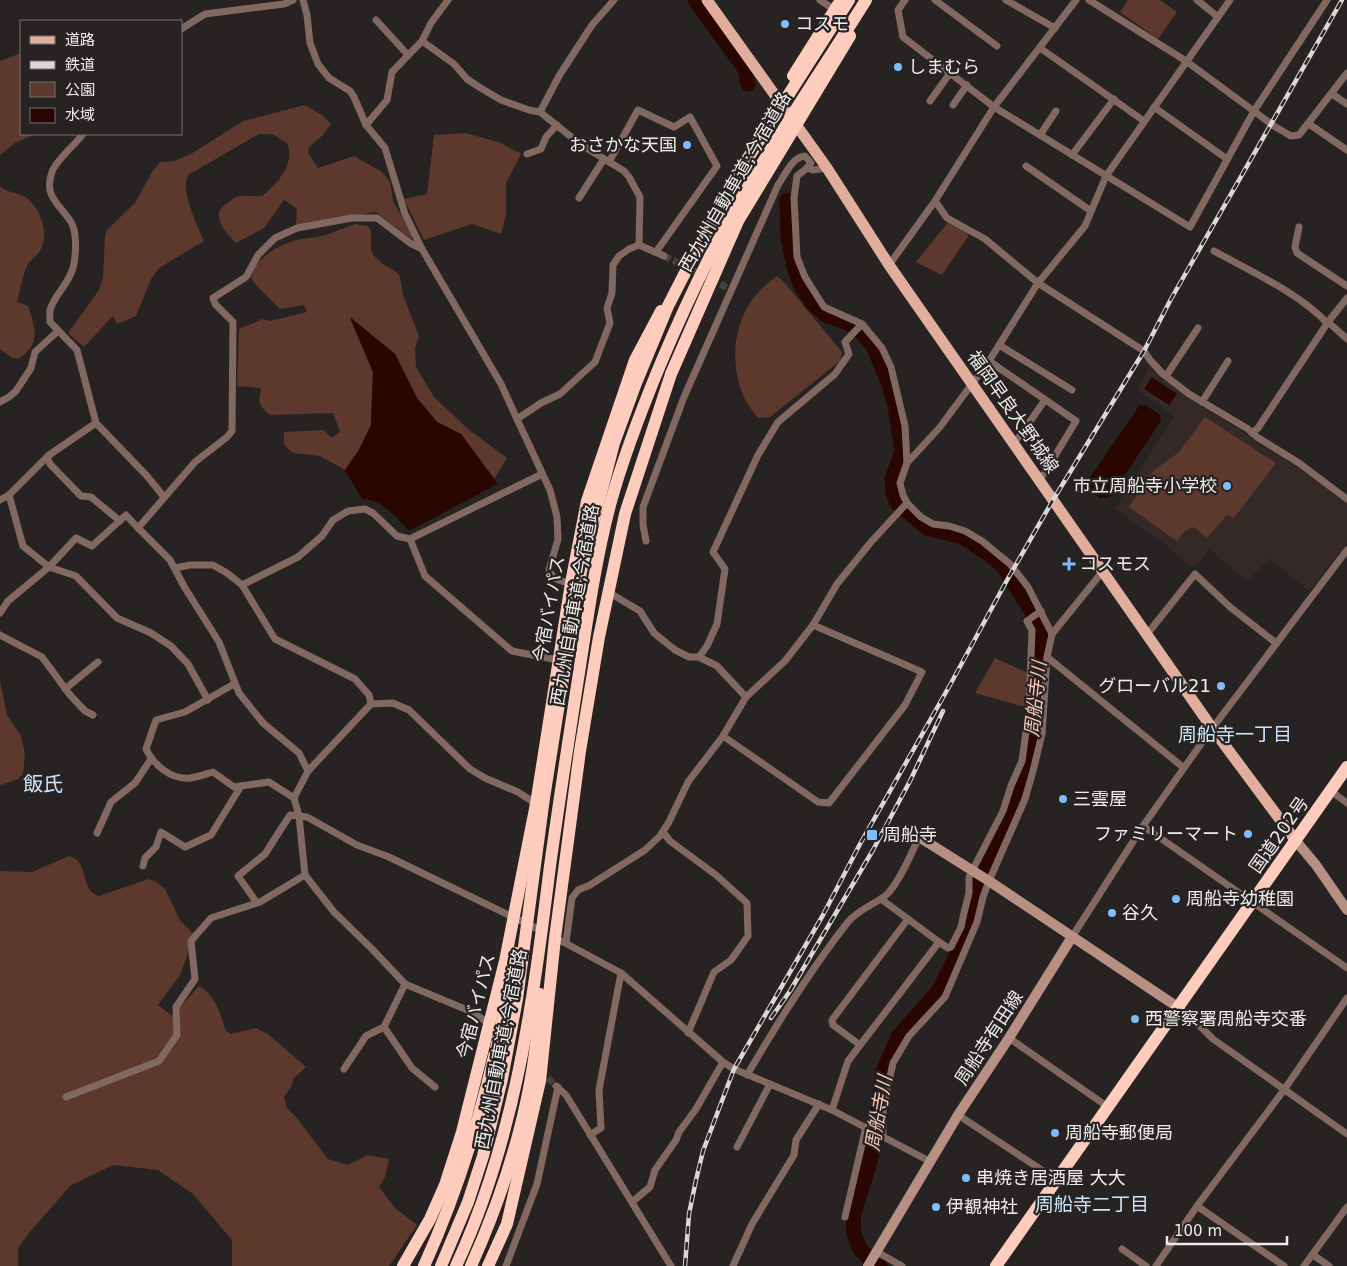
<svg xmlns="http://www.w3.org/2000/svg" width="1347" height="1266" font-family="'DejaVu Sans','Noto Sans JP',sans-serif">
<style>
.built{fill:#342926}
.green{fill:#5d382c}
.water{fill:#290600}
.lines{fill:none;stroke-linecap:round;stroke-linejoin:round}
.river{stroke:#290600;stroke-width:15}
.street-tunnel{stroke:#454140;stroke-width:7;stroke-dasharray:7 3.5;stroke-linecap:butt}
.street{stroke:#816961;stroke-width:7}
.secondary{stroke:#b78f83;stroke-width:10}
.primary{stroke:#e1ad9d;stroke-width:11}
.highway{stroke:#feccbc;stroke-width:12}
.rail-casing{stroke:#dad7d6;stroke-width:4.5}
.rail{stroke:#272322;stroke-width:2.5;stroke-dasharray:8;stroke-linecap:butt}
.highway-bridge{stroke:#feccbc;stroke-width:12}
.poi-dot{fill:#7fbdfa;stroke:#272322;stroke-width:2}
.labels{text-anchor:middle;stroke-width:4.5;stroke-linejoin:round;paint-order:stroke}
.poi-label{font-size:18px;fill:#eeebea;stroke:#272322;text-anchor:start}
.street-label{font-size:18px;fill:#eeebea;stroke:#272322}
.water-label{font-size:19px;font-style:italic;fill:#f8c5b4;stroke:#272322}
.neighbourhood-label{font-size:19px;fill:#cde4fb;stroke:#272322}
.quarter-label{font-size:20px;fill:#cde4fb;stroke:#272322}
</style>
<rect width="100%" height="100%" fill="#272322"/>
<path class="built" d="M1150,366L1184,395L1247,435L1261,446L1304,471L1347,502V543L1309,591L1269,559L1247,581L1209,549L1195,567H1191L1167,546L1115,508L1175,416L1137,390Z"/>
<g class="green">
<path d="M1128,0H1160L1177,12L1158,39L1120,12Z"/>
<path d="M21,53V134H35L15,143L0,155V61Z"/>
<path d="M305,105L322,115L331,124L323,135L309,147L308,153L318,168L354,156L382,172L390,182L393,201L413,236L411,239L376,212L296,225L297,209L284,200L264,228L236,243C226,232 208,215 227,203C231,200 236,196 240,196C247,195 254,197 260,196C265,195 268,191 272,187C284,175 294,160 287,143L272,134H259L188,175C180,192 197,224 204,241L159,268L151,279L136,316L117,324L113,316L84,347L68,333L99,290L103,277L105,236L107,230L135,203L152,172L160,162L174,161L191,154L243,121Z"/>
<path d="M466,133L501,143L521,154L506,183V215L501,234L472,224L424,240L404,199L427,194L434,135Z"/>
<path d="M0,186C8,194 20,192 28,199C41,210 49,233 41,249C38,255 31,259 28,264C23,273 20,291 17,302L28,306C36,330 41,344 18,359L11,357L0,349Z"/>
<path d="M948,222L969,235L942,275L916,262Z"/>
<path d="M355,224L368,226L371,231V250L374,256L384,265L395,271L399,275L401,282L403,295L419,336L415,348L416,367L434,397L468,429L507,458L494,479L461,434L437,422L417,398L395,354L350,319L373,372L371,425L359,450L345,470L320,456L293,453L284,445V432L323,430L332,438L340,432L333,413L270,415C258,405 258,403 261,388L237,386L239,329L263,319L270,321L307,312L304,305L280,309L254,283L251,278C254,258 282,242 302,239C307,238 312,238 317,237C330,235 342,228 355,224Z"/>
<path d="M777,276L784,282L842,352L840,361L770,417L758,418C754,412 748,406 745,399C730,368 732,329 752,300C758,291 768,283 777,276Z"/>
<path d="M1205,417L1276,463L1234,518L1227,515L1207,538L1195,528L1192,527L1184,532L1177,541L1129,507L1154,470L1178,453Z"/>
<path d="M995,658L1028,673L1025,707L975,693Z"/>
<path d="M0,680L7,715L21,736L25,754L23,774L18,779L2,785L0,784Z"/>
<path d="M69,856C90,860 79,891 99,896L149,879L155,881L165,889L181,922L189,929L193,934V940L180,975L158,1005L172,1016L199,986C216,996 220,1013 226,1031L231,1034L256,1028L268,1034L306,1067L293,1079L292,1085L284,1097L287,1108L296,1117L328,1159L348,1165L367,1155L389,1159L385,1177L379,1187L395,1208L417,1225L389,1266H232V1240L193,1194L158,1170L113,1165L70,1186L29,1233L18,1248V1266H0V871L32,872Z"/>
</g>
<g class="water">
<path d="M350,317L395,354L417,398L437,422L461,434L498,484L409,531C394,516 384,500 362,499L345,470L359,450L371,425L373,372Z"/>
<path d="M1152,377L1177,394L1169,405L1144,389Z"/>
<path d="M1145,405L1160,415L1161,421L1110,497L1100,498L1085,489L1084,486L1139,406Z"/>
</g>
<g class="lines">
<g class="river">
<path d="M695,0L745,69L748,84"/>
<path d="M787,200L788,238L794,267L800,284L812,303L826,315L852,325L863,334L873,346L890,387L895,407L902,451L892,479L893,493L897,503L927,528L962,537L987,553L1003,566L1041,627L1039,702L1026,768L1012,810L983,868L976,900L966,932L955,958L939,990L898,1037L883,1071L878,1108L876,1138L867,1172L853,1216L854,1234L860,1249L874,1264L880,1266"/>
</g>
<g class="street-tunnel">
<path d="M664,256L732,290"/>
<path d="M540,1071L556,1086"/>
</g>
<g class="street">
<path d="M303,0L307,15L310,43L318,64L329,78L350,91L354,97L366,125L385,148L405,214L422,249L501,384L517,419"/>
<path d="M820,0L835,10"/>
<path d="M905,0L898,10L903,37L994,107L1190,227L1254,111L1327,0"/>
<path d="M935,0L997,46"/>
<path d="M1006,0L1055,28"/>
<path d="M1089,0L1186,61L1274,126L1291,136L1299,135L1347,73"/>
<path d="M1197,0L1218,17"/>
<path d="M376,20L408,55"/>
<path d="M181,29L205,14L284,4L293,0"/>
<path d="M422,41L454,64L467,79L479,87L501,100L529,110L540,112L580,144L624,171L629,177L640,197L639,245"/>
<path d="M1040,48L1144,121"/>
<path d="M1332,94L1347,104"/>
<path d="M930,101L950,73"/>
<path d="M953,105L967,85"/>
<path d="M1154,107L1227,159"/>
<path d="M540,112L559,76L592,25L614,0"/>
<path d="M1309,124L1347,150"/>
<path d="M366,125L387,100L392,72L422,41L431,23L448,0"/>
<path d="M83,134C74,146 56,160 52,172C43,197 60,204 71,222C77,232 76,252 74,264C71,281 57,292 51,307C49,311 50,318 50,322L77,350L96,423L147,476L164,497"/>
<path d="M1040,135L1056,111"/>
<path d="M527,154L541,149L546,137L557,125"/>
<path d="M1072,155L1114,99"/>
<path d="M609,162L638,110L674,127L690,117L717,166L656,252"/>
<path d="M1026,166L1091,211"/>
<path d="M827,168L813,170L807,168L797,176L794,198L797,257L805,277L824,307L862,324L882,348L891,367L905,426L907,463L900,483L903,495L907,503L921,517L933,524L949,526L965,531L982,541L1010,564L1028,587L1052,634L1047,657L1042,734L1033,771L1025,799L989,881L983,897L977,922L945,997L909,1036L893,1063L883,1109V1135"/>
<path d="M579,198L604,159"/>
<path d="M935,201L947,218L985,239L1038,283L1144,351L1150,360L1163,374L1189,394L1248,429L1257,437L1299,463L1347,499"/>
<path d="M1299,227L1295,247L1297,253L1347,286"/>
<path d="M1214,251C1250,271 1299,293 1327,323"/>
<path d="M889,265L935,201L994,107L1076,0"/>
<path d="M1328,322L1347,339"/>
<path d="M999,345L1072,390"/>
<path d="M989,361L1076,421L1044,474L1039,479"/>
<path d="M1166,376L1198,328"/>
<path d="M0,402L9,397L16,391L31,368L35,352L58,331"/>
<path d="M1202,402L1228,361"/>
<path d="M1252,433L1258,428L1328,322L1347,298"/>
<path d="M1013,442L1019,437L1045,400"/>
<path d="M47,457L50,464L81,496L91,497L120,521"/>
<path d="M907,463L940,427L989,361L1038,283L1085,226L1106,176L1230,0"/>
<path d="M9,495L23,546L49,567L76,576L117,618L151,633L171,646L188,664L208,700"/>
<path d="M0,500L9,495L49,455L96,423"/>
<path d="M410,539L425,576L512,651L558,660"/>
<path d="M646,541L643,525V507L684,397L778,185C785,175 792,157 805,156L811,163L807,168"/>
<path d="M175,568L190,565H213L227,573L242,585L275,639L355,679L369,695L371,704"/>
<path d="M571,583C560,581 553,580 549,570L558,539L557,517L550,490L517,419L541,403L560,394L595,362L610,323L607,308L612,293L613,265L619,256L629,249L639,245L664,256"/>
<path d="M242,585L298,557L322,536L333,520L348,511L365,509L373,513L397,536L410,539L542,474"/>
<path d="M608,592L640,611L654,633L675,650L689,657H699L717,666L746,697"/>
<path d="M0,613L8,601L49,567L76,538L92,546L126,515L138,528"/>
<path d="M1148,633L1195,574L1230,607L1276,643"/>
<path d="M1052,634L1103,571"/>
<path d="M0,635L42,657L70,695L85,711L93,715"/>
<path d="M699,657L707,646L717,624L725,569L713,552L758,455L778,422L835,374L849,354L845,342L862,324"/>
<path d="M1047,657L1184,768"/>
<path d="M234,684L185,712L156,720L146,749C154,765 171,780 190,778C198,777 206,774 213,772L234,787L269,782L294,798"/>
<path d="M65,689L98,662"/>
<path d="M723,736L818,802L829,803L905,705L922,672L813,625"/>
<path d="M308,771L299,753L263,723L239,693L219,642L185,588L170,560L138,528L195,462L227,437L232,431L233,322L215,304L213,298L246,277L258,255L275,238L297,228L352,218H377L410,243L422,249"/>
<path d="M1331,791L1347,803"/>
<path d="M1143,826L1347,968"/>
<path d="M663,832L670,841L716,875L747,903L748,936L731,960L714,972L688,1033"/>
<path d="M97,833L111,802L135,783L151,759"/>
<path d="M143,866L145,858L156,847L161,832L185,847L211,835L241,786"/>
<path d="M257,903L238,876L265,854L290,815L307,817L357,845L389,857L542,931"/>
<path d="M554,937L621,973L723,1062L734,1069L832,1110L931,1162"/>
<path d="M1072,937L1143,826L1208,734L1347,550"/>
<path d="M566,942L572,898L578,890L590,885L645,850L660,836L669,822L688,782L723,736L746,697L785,661L813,625L837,584L871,542L907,503"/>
<path d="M939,942L948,948L951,947L961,927L964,913L969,893V877L1003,811L1011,786L1022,761L1029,710L1032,630L1027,621L1041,611"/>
<path d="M405,984L384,1027L412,1068L435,1087"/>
<path d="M1179,1008L1198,1024L1213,1039L1347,1134"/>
<path d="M490,1024L472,1012L405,984L372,949L334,912L305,875L299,816L294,798L308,771L371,704L393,703L409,710L470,769L485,778L518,792L536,804"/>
<path d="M1009,1038L1108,1107"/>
<path d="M860,1045L833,1025L832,1020L908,919"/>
<path d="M344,1069L366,1036L384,1027"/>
<path d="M747,1075C778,1022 810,970 848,922C858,910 873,905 885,896C898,886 912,852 919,837"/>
<path d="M556,1086L566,1095L671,1266"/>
<path d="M66,1097L159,1061L177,1035L176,1007L195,979L191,941L211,918L260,902L305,875"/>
<path d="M832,1110L848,1061L939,942L881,899"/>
<path d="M958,1115L1057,1180"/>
<path d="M590,1135L601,1128L599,1090L621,973"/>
<path d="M737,1147L770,1084"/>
<path d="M632,1202L650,1187L655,1170L676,1140L679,1132L696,1109L723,1062"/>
<path d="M1197,1206L1284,1266"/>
<path d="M845,1217L866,1127"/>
<path d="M1122,1249L1146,1266"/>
<path d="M877,1252L902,1266"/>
<path d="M1313,1255L1329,1266"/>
<path d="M506,1266L537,1184L558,1087"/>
<path d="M733,1266L752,1224L794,1155L796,1140L819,1104"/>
<path d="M1156,1266L1197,1206L1284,1090L1347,998"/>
<path d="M1304,1266L1347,1207"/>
</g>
<g class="secondary">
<path d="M919,837L989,881L1179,1008"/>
<path d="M1296,841L1316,865L1347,910"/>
<path d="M868,1266L958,1115L1009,1038L1072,937"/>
</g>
<path class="primary" d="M707,0L827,168L889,265L1212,728L1296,841"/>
<g class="highway">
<path d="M793,76L841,0"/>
<path d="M403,1266L430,1219L445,1185L462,1132L505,961L536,804L571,583L587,501L635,360L661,311"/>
<path d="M488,1266L507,1224L540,1081L555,938L580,751L599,637L625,514L671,374L738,221L850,36"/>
<path d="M996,1266L1347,767"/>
</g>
<g class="rail-casing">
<g id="rail">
<path d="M771,1018L790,991L873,850L910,781L943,711"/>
<path d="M685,1266L689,1214L696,1180L703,1151L734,1069L823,915L860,844L950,685L1006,582L1053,500L1144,351L1171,299L1342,0"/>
</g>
</g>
<use href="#rail" class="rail"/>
<g class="highway-bridge">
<path d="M424,1266C469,1167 497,1060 515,953"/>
<path d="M441,1266L468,1202L483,1156L502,1079L517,999L544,798L572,622L582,566L614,443L636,383L668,306L692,259L748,158L849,0"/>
<path d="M456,1266C515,1140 533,1003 550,866C558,808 567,750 576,692C586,629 594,566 610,505C623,457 641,411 660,365C681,315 704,266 730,218C772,143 821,72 866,0"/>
<path d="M471,1266C509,1181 537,1088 540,994"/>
</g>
</g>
<g class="poi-dot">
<circle cx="785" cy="24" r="5"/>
<circle cx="898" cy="67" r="5"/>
<circle cx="687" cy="145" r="5"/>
<circle cx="1227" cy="486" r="5"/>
<path d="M1066.5 556.5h5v5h5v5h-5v5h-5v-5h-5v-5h5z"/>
<circle cx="1221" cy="686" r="5"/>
<circle cx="1063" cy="799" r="5"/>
<circle cx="1248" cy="834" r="5"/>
<rect x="866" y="829" width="12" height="12" rx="2.5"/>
<circle cx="1176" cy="899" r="5"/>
<circle cx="1112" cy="913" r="5"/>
<circle cx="1135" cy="1019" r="5"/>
<circle cx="1055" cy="1133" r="5"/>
<circle cx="966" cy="1178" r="5"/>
<circle cx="936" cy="1207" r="5"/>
</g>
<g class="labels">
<g class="poi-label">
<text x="795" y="30">コスモ</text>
<text x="908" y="73">しまむら</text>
<text x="677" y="151" text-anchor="end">おさかな天国</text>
<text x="1217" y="492" text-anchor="end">市立周船寺小学校</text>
<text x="1079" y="570">コスモス</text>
<text x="1211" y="692" text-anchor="end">グローバル21</text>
<text x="1073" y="805">三雲屋</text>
<text x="1238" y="840" text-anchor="end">ファミリーマート</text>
<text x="883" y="841">周船寺</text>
<text x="1186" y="905">周船寺幼稚園</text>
<text x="1122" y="919">谷久</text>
<text x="1145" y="1025">西警察署周船寺交番</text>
<text x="1065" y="1139">周船寺郵便局</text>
<text x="976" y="1184">串焼き居酒屋 大大</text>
<text x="946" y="1213">伊覩神社</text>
</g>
<g class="street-label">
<text transform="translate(735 182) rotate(-60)" y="6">西九州自動車道;今宿道路</text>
<text transform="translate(1013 412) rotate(55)" y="6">福岡早良大野城線</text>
<text transform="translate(575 605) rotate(-80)" y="6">西九州自動車道;今宿道路</text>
<text transform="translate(549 609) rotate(-80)" y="6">今宿バイパス</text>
<text transform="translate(1279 835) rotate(-55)" y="6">国道202号</text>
<text transform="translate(476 1006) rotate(-76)" y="6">今宿バイパス</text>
<text transform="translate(989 1038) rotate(-57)" y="6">周船寺有田線</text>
<text transform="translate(501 1049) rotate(-79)" y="6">西九州自動車道;今宿道路</text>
</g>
<g class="water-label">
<text transform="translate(1035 699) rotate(-84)" y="7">周船寺川</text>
<text transform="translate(878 1113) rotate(-80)" y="7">周船寺川</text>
</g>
<g class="neighbourhood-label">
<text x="1235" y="741">周船寺一丁目</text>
<text x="1092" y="1211">周船寺二丁目</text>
</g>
<g class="quarter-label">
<text x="43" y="791">飯氏</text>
</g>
</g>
<rect x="20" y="20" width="162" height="115" fill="#272322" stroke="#777372"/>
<rect x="30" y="36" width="25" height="8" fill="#e1ad9d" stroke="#777372"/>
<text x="65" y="45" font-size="15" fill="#eeebea">道路</text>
<rect x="30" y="61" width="25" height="8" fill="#dad7d6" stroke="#777372"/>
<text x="65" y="70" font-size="15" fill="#eeebea">鉄道</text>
<rect x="30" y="82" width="25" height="15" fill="#5d382c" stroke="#777372"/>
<text x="65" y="95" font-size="15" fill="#eeebea">公園</text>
<rect x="30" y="108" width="25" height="15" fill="#290600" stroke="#777372"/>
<text x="65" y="120" font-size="15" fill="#eeebea">水域</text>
<path d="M1167 1236v8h120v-8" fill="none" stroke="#eeebea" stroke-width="2.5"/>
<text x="1174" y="1236" font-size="15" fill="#eeebea" stroke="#272322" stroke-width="4" paint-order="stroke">100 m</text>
</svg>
